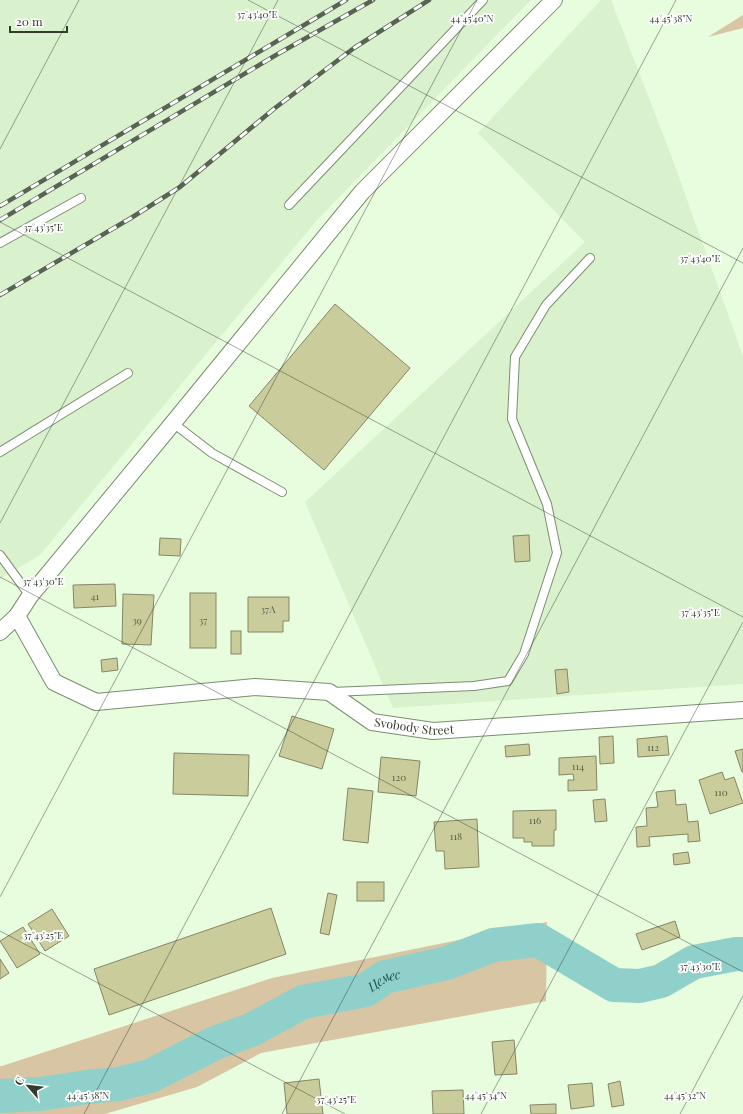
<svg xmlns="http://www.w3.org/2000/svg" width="743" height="1114" font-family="'Playfair Display',serif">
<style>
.built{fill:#d9f2cd}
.green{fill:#d8c5a4}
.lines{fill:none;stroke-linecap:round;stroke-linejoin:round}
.river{stroke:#90d0ca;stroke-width:34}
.building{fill:#cbcc9b;stroke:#858665}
.service-casing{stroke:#7b8e71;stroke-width:10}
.minor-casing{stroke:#7b8e71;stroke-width:18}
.service{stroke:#fff;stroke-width:8}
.minor{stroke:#fff;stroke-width:16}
.rail-casing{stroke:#596353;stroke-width:4.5}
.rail{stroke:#fff;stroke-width:3;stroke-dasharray:9;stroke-linecap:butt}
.ticks{fill:none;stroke:#333b2f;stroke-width:1;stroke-opacity:0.45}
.labels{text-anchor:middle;stroke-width:3.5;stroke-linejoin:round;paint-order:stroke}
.number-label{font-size:10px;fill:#595f4a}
.street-label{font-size:12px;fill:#333b2f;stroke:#fff}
.water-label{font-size:13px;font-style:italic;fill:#1d544f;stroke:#fff}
.ticks-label{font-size:10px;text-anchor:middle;fill:#333b2f;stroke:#fff;stroke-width:3.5;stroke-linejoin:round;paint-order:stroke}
</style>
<rect width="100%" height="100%" fill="#e7fddd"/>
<g class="built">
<path d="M0,0H531L317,220L40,555L0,579Z"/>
<path d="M601,0H611L671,155L743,356V684L393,708L305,502L585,242L478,133Z"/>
</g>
<g class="green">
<path d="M743,15V28L708,37Z"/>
<path d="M547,922L546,1001L261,1053L197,1087L105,1114H0V1066H2L272,978Z"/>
</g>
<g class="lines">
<path class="river" id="s1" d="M0,1096L40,1094L87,1087L119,1084L150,1076L215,1043L251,1030L303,1002L366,990L385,977L447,963L493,945L538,940L614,985L640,986L661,981L694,962L736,954H743"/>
</g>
<g class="building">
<path d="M335,304L410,368L324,470L249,406Z"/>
<path d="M529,535L530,561L515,562L513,536Z"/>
<path d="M160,538L181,539L180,556L159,555Z"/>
<path d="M115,584L116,606L74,608L73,585Z"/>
<rect x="190" y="593" width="26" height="55"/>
<path d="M123,594L154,595L151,645L122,644Z"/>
<path d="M248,597H289V621H283V632H248Z"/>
<rect x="231" y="631" width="10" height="23"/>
<path d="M117,658L118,670L102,672L101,660Z"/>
<path d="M567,669L569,692L557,694L555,670Z"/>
<path d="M292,716L334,729L322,769L279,756Z"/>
<path d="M613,736L614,763L600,764L599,737Z"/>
<path d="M667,736L669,755L638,757L637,739Z"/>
<path d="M529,744L530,755L506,757L505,746Z"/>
<path d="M743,749V772H742L735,751Z"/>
<path d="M174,753L249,755L248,796L173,794Z"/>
<path d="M596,756L597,790L568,791V780H574L573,774L559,775V758Z"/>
<path d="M381,757L420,761L416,796L378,792Z"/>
<path d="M722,772L725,780L734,777L743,803L710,814L699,780Z"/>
<path d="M348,788L373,791L368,843L343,840Z"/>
<path d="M675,790L676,805L686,804L688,822L698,821L700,841L688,842V834L649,837L650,846L637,847L636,827L647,826L646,808L658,807L656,792Z"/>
<path d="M605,799L607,821L595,822L593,800Z"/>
<path d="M556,810V830H554V846H532V842H524V838H513V811Z"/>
<path d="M477,819L479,867L445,869L444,851H436L434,822Z"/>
<path d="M688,852L690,863L674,865L673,854Z"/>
<rect x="357" y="882" width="27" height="19"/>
<path d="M328,893L337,895L329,935L320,933Z"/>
<path d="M271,908L286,954L109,1015L94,969Z"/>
<path d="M52,909L69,936L45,951L28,924Z"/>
<path d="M675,921L680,937L642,950L636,934Z"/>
<path d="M23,927L40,954L17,968L0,941Z"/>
<path d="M0,959L9,973L0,979Z"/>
<path d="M514,1040L517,1074L495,1075L492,1042Z"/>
<path d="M319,1079L323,1114H287L284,1083Z"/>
<path d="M620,1081L624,1105L612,1107L608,1084Z"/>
<path d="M592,1083L594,1106L571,1109L568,1085Z"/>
<path d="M463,1090L464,1114H433L432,1091Z"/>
<path d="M556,1104V1114H531L530,1105Z"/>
</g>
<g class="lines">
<g class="service-casing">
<g id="service">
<path d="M289,205L483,0"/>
<path d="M0,243L81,198"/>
<path d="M173,423L212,453L282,492"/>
<path d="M0,452L128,373"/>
<path d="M0,555L30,596"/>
<path d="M332,692L474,686L508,681L524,654L557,553L547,504L512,419L515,357L546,305L590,258"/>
</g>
</g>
<g class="minor-casing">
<g id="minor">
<path id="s2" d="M17,616L54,682L96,702L255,687L329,692L372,722L433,731L743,710"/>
<path d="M0,632L17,616L30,596L173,423L362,192L554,0"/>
</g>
</g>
<use href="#service" class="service"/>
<use href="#minor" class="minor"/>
<g class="rail-casing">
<g id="rail">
<path d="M0,206L346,0"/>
<path d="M0,220L276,55L373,0"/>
<path d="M0,295L131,218L180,187L275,108L354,48L429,0"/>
</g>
</g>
<use href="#rail" class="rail"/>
</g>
<path class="ticks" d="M248,0L743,263M0,149L79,0M0,222L743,617M0,523L278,0M0,577L743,972M0,897L477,0M0,931L345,1114M84,1114L676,0M282,1114L743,248M481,1114L743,622M680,1114L743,996"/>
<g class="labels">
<g class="number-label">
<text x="95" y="600">41</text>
<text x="268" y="613">37А</text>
<text x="137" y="624">39</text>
<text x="203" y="624">37</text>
<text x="653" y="751">112</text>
<text x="578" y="770">114</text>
<text x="399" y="781">120</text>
<text x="721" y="796">110</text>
<text x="535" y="824">116</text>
<text x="456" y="840">118</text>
</g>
<g class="street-label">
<text dy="4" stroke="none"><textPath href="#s2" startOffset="451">Svobody Street</textPath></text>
</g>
<g class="water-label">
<text dy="5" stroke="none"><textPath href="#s1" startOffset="407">Цемес</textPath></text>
</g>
</g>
<g class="ticks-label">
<text x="257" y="18">37°43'40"E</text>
<text x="472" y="22">44°45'40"N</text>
<text x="671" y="22">44°45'38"N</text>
<text x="43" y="231">37°43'35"E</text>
<text x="700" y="262">37°43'40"E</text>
<text x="43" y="585">37°43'30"E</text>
<text x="700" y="616">37°43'35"E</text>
<text x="43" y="939">37°43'25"E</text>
<text x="700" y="970">37°43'30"E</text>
<text x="88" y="1099">44°45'38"N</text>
<text x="486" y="1099">44°45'34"N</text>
<text x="685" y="1099">44°45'32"N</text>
<text x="336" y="1103">37°43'25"E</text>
</g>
<g transform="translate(28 1086) rotate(298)" stroke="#ffffff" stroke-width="3" paint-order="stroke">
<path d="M0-3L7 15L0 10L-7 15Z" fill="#333b2f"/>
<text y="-6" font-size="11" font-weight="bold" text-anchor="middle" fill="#333b2f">С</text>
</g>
<path d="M10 26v6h57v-6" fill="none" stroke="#333b2f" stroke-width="2"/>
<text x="16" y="26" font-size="12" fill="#333b2f" stroke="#ffffff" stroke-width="3" paint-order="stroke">20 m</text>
</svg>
